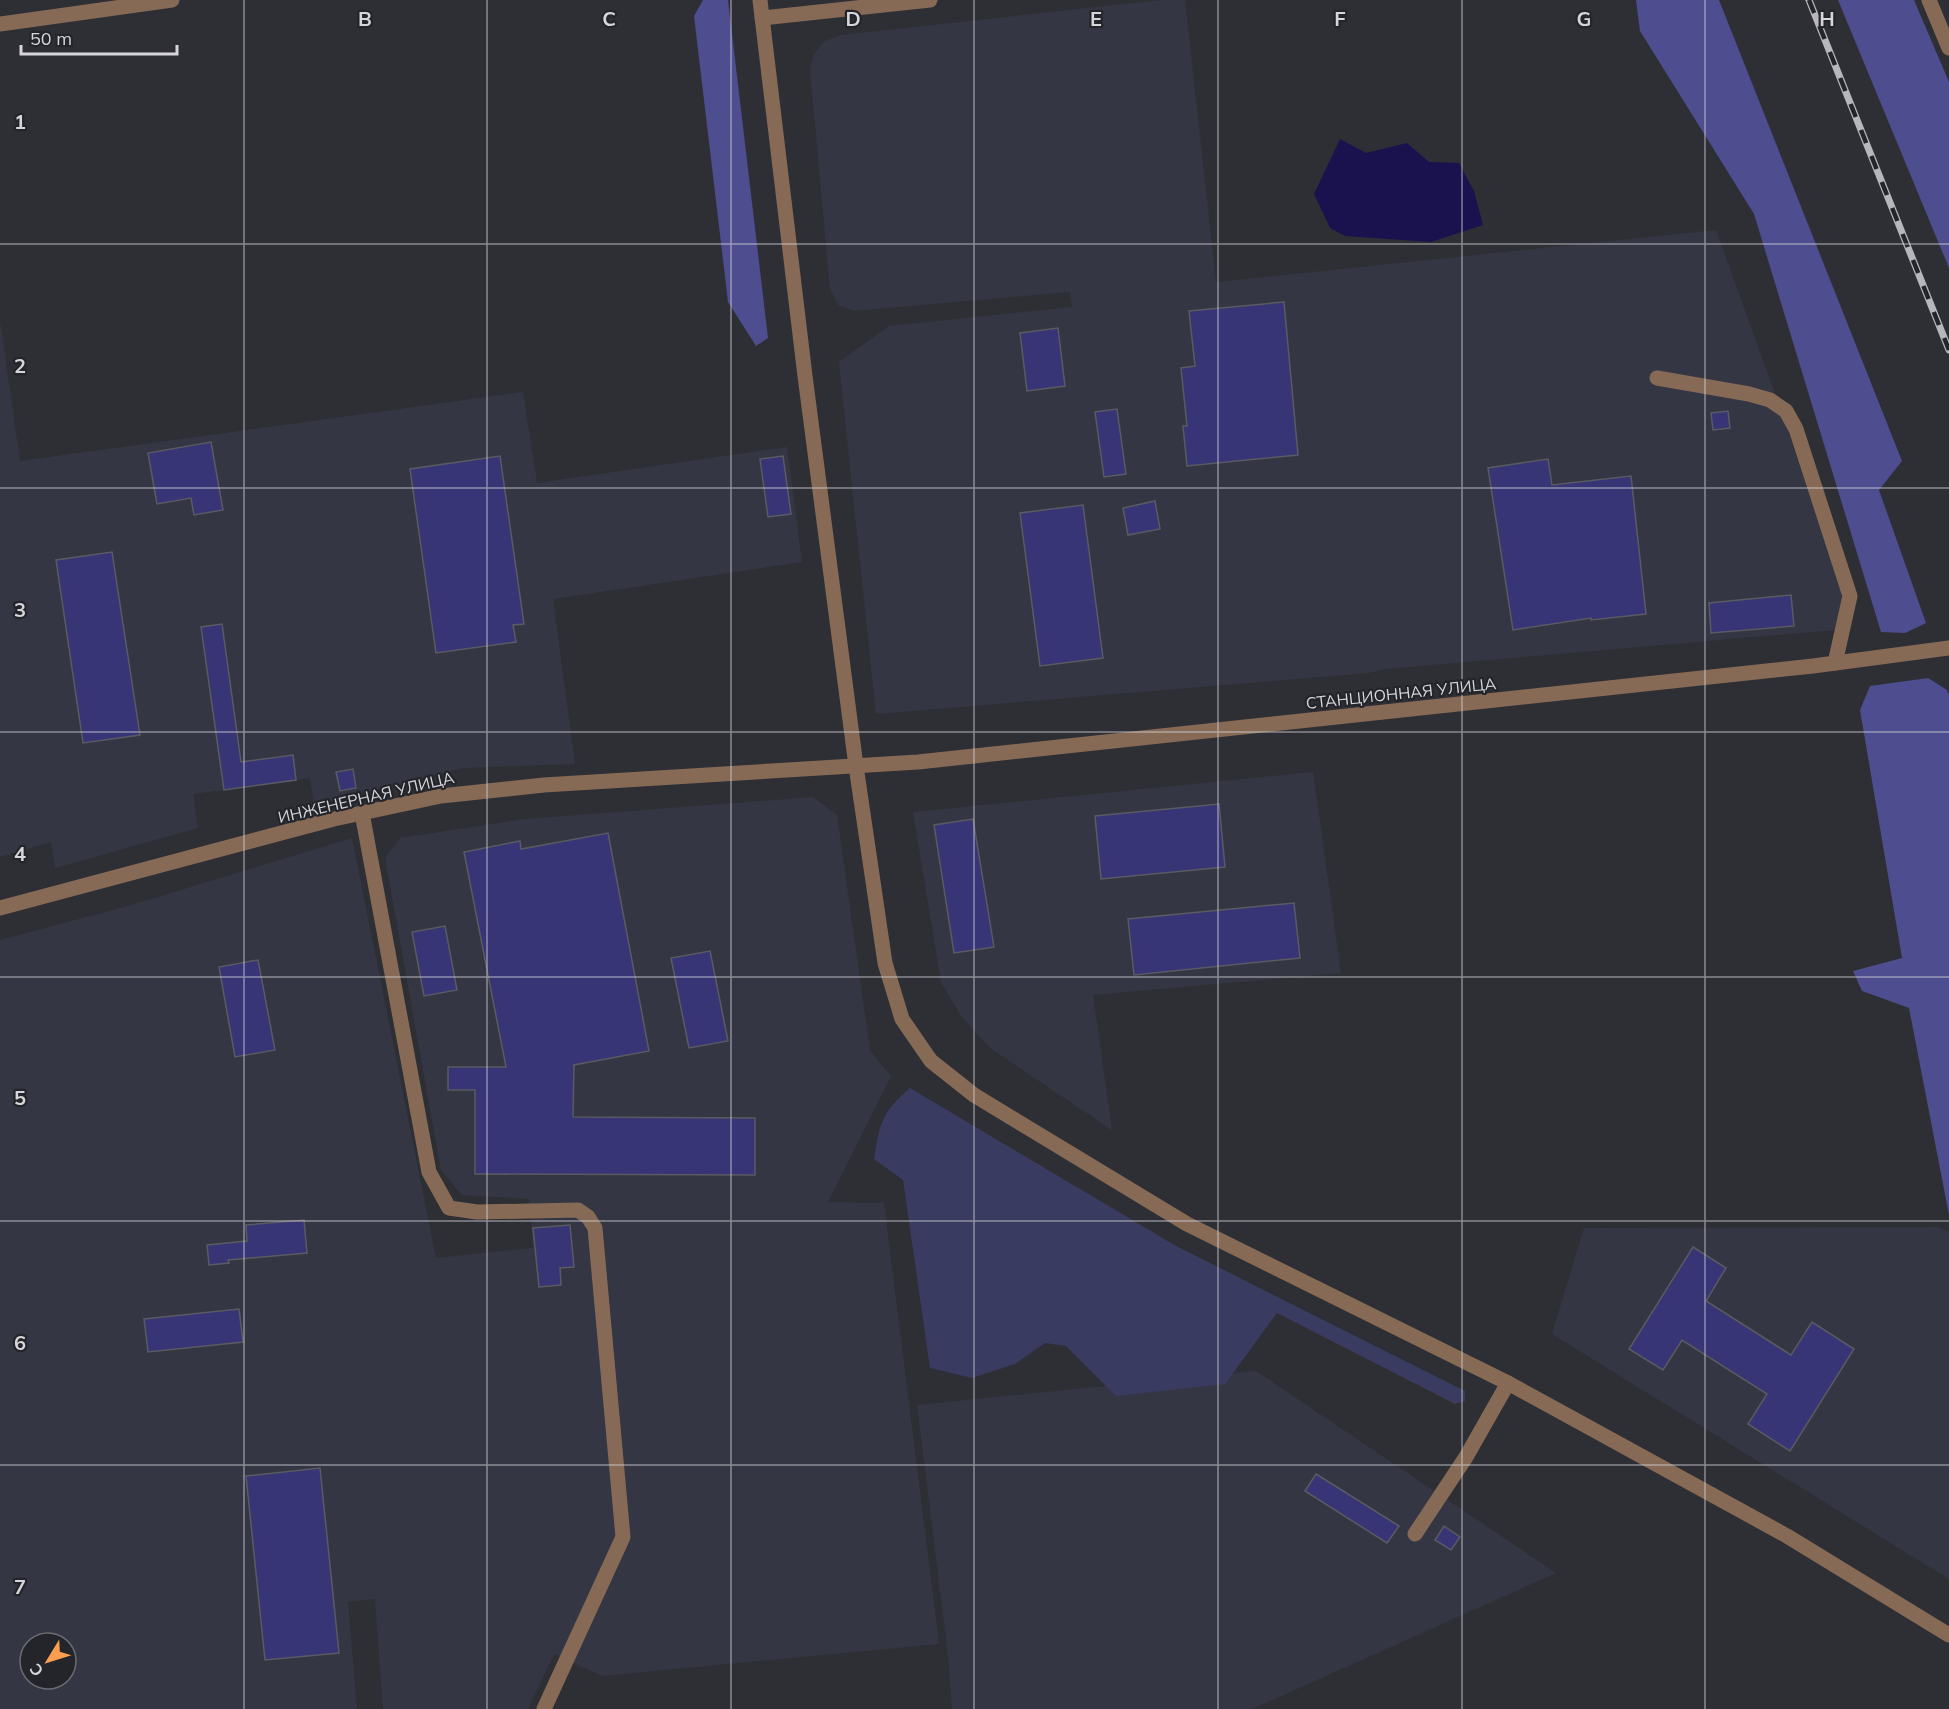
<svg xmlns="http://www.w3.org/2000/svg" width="1949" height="1709" font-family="Mulish,sans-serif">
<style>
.built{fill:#353643;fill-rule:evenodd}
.green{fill:#3a3b61}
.forest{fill:#4d4d8f}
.water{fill:#1a114f}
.building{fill:#373575;stroke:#5a5b62;stroke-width:1.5}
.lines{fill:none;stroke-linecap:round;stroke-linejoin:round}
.minor{stroke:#876a56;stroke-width:15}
.rail-casing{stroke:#b6b6bb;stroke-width:7}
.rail{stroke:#24252b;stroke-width:4.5;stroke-dasharray:14;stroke-linecap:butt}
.grid{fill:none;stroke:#d6d6da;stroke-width:1.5;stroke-opacity:0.55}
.labels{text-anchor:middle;stroke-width:4.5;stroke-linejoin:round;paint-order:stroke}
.street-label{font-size:16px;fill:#d6d6da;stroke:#24252b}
.grid-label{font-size:20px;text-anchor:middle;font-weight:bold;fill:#d6d6da;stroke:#24252b;stroke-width:4.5;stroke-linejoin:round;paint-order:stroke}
</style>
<rect width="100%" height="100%" fill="#2e2f35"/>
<g class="built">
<path d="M1161,0H1185L1216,282L1716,230L1788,430L1843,598L1836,630L1386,669L1368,673L876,714L839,362L889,326L1072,307L1070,292L854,311L838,305L830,289L810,69L814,54L825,41L841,35Z"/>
<path d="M0,321L20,461L523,392L537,483L787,447L802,562L553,599L575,764L463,768L314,805L310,778L193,794L198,828L55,868L51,842L0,857Z"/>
<path d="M1313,772L1341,973L1093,995L1112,1130L990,1048L961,1016L941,982L913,812Z"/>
<path d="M813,797L837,815L870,1051L891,1076L828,1202L884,1203L939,1644L602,1676L554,1654L528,1709H383L375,1599L348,1602L357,1709H0V940L128,906L352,838L436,1258L533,1248L529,1199L462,1195L441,1170L385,858L400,838L525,819ZM30,1643H66V1679H30Z"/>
<path d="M1937,1227L1949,1232V1579L1552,1334L1584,1228Z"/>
<path d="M1256,1371L1556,1573L1252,1709H952L948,1655L917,1405Z"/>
</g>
<path class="green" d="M910,1088L1176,1246L1465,1391V1401L1455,1404L1277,1313L1225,1384L1116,1396L1066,1346L1045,1343L1015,1364L972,1378L930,1368L903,1180L874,1159C880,1123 881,1113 910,1088Z"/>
<g class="forest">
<path d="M703,0H728L768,338L756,346L728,302L694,16Z"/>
<path d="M1636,0H1719L1902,461L1879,490L1926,623L1905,633L1881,632L1754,214L1640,31Z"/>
<path d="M1838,0H1914L1949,82V268Z"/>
<path d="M1928,678L1947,690L1949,695V1215L1909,1008L1862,991L1853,971L1902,958L1860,710L1870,686Z"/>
</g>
<path class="water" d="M1340,139L1366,153L1407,143L1429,162L1459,163L1474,191L1483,225L1431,242L1345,236L1330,228L1314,194Z"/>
<g class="building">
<path d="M1284,302L1298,455L1187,466L1183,426H1187L1181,368L1195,366L1189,311Z"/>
<path d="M1058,328L1065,386L1027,391L1020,333Z"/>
<path d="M1117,409L1126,474L1104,477L1095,412Z"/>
<path d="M1728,411L1730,428L1713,430L1711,413Z"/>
<path d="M211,442L223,510L194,515L191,498L157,504L148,453Z"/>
<path d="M500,456L524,624L513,625L516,642L436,653L410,469Z"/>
<path d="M783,456L791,514L768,517L760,459Z"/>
<path d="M1548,459L1552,485L1631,476L1646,614L1591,620V618L1513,630L1488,468Z"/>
<path d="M1155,501L1160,529L1128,535L1123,508Z"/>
<path d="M1083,505L1103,658L1040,666L1020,513Z"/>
<path d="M112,552L140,735L83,743L56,560Z"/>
<path d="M1791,595L1794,626L1711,633L1709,603Z"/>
<path d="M222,624L241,762L293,755L296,780L224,790L201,627Z"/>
<path d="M353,769L356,788L340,791L336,772Z"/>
<path d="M1219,804L1225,867L1101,879L1095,816Z"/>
<path d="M973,819L994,947L954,953L934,825Z"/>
<path d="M608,833L649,1051L574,1065L573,1117L755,1118V1175L475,1174V1090H448V1067H506L464,852L520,841L521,849Z"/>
<path d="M1294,903L1300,958L1134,975L1128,919Z"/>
<path d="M445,926L457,990L424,996L412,932Z"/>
<path d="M710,951L728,1041L689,1048L671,958Z"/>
<path d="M258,960L275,1050L235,1057L219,967Z"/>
<path d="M304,1220L307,1253L228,1260L229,1263L209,1265L207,1245L247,1241L246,1225Z"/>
<path d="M570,1225L574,1267L560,1268L561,1285L539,1287L533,1228Z"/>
<path d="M1693,1247L1726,1268L1706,1301L1791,1355L1812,1322L1854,1349L1790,1451L1748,1424L1767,1394L1682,1340L1663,1370L1629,1349Z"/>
<path d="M239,1309L243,1342L148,1352L144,1319Z"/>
<path d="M320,1468L339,1653L265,1660L246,1476Z"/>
<path d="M1316,1474L1399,1526L1387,1543L1305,1491Z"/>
<path d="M1444,1526L1460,1537L1451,1550L1435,1540Z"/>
</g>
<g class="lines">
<g class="minor">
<path d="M760,0L805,376L856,766L885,963L902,1019L931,1061L974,1095L1187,1224L1508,1383L1787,1536L1949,1635"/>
<path d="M1929,0L1949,48"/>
<path d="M762,18L930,0"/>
<path d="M0,24L172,0"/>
<path d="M1657,378L1749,394L1770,400L1786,411L1796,429L1850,596L1835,663"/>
<path d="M362,813L429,1172L449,1208L477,1212L578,1210L588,1217L595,1228L623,1537L544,1709"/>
<path d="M0,908L334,819L441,796L544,785L918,762L1813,666L1949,648"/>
<path d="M1415,1534L1466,1457L1508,1383"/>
</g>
<g class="rail-casing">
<path id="rail" d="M1809,0L1949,350"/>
</g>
<use href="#rail" class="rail"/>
</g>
<path class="grid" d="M244,0V1709M487,0V1709M731,0V1709M974,0V1709M1218,0V1709M1462,0V1709M1705,0V1709M0,244H1949M0,488H1949M0,732H1949M0,977H1949M0,1221H1949M0,1465H1949"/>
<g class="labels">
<g class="street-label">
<text transform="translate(1401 693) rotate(-6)" y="6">СТАНЦИОННАЯ УЛИЦА</text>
<text transform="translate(366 797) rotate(-13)" y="6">ИНЖЕНЕРНАЯ УЛИЦА</text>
</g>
</g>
<g class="grid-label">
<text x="365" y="26">B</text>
<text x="609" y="26">C</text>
<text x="853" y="26">D</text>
<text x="1096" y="26">E</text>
<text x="1340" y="26">F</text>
<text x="1584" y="26">G</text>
<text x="1827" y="26">H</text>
<text x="20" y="129">1</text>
<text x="20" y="373">2</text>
<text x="20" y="617">3</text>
<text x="20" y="861">4</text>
<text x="20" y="1105">5</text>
<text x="20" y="1350">6</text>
<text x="20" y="1594">7</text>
</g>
<g transform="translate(48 1661) rotate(232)"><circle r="28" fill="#24252b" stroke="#6b6c71" stroke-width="1.5"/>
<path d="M0-4.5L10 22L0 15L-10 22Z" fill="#fb9e51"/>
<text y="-9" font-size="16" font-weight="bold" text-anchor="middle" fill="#d6d6da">С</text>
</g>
<path d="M21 45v9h156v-9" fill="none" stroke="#d6d6da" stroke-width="3"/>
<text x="30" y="45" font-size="18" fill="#d6d6da" stroke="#24252b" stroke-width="4.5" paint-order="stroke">50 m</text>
</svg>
